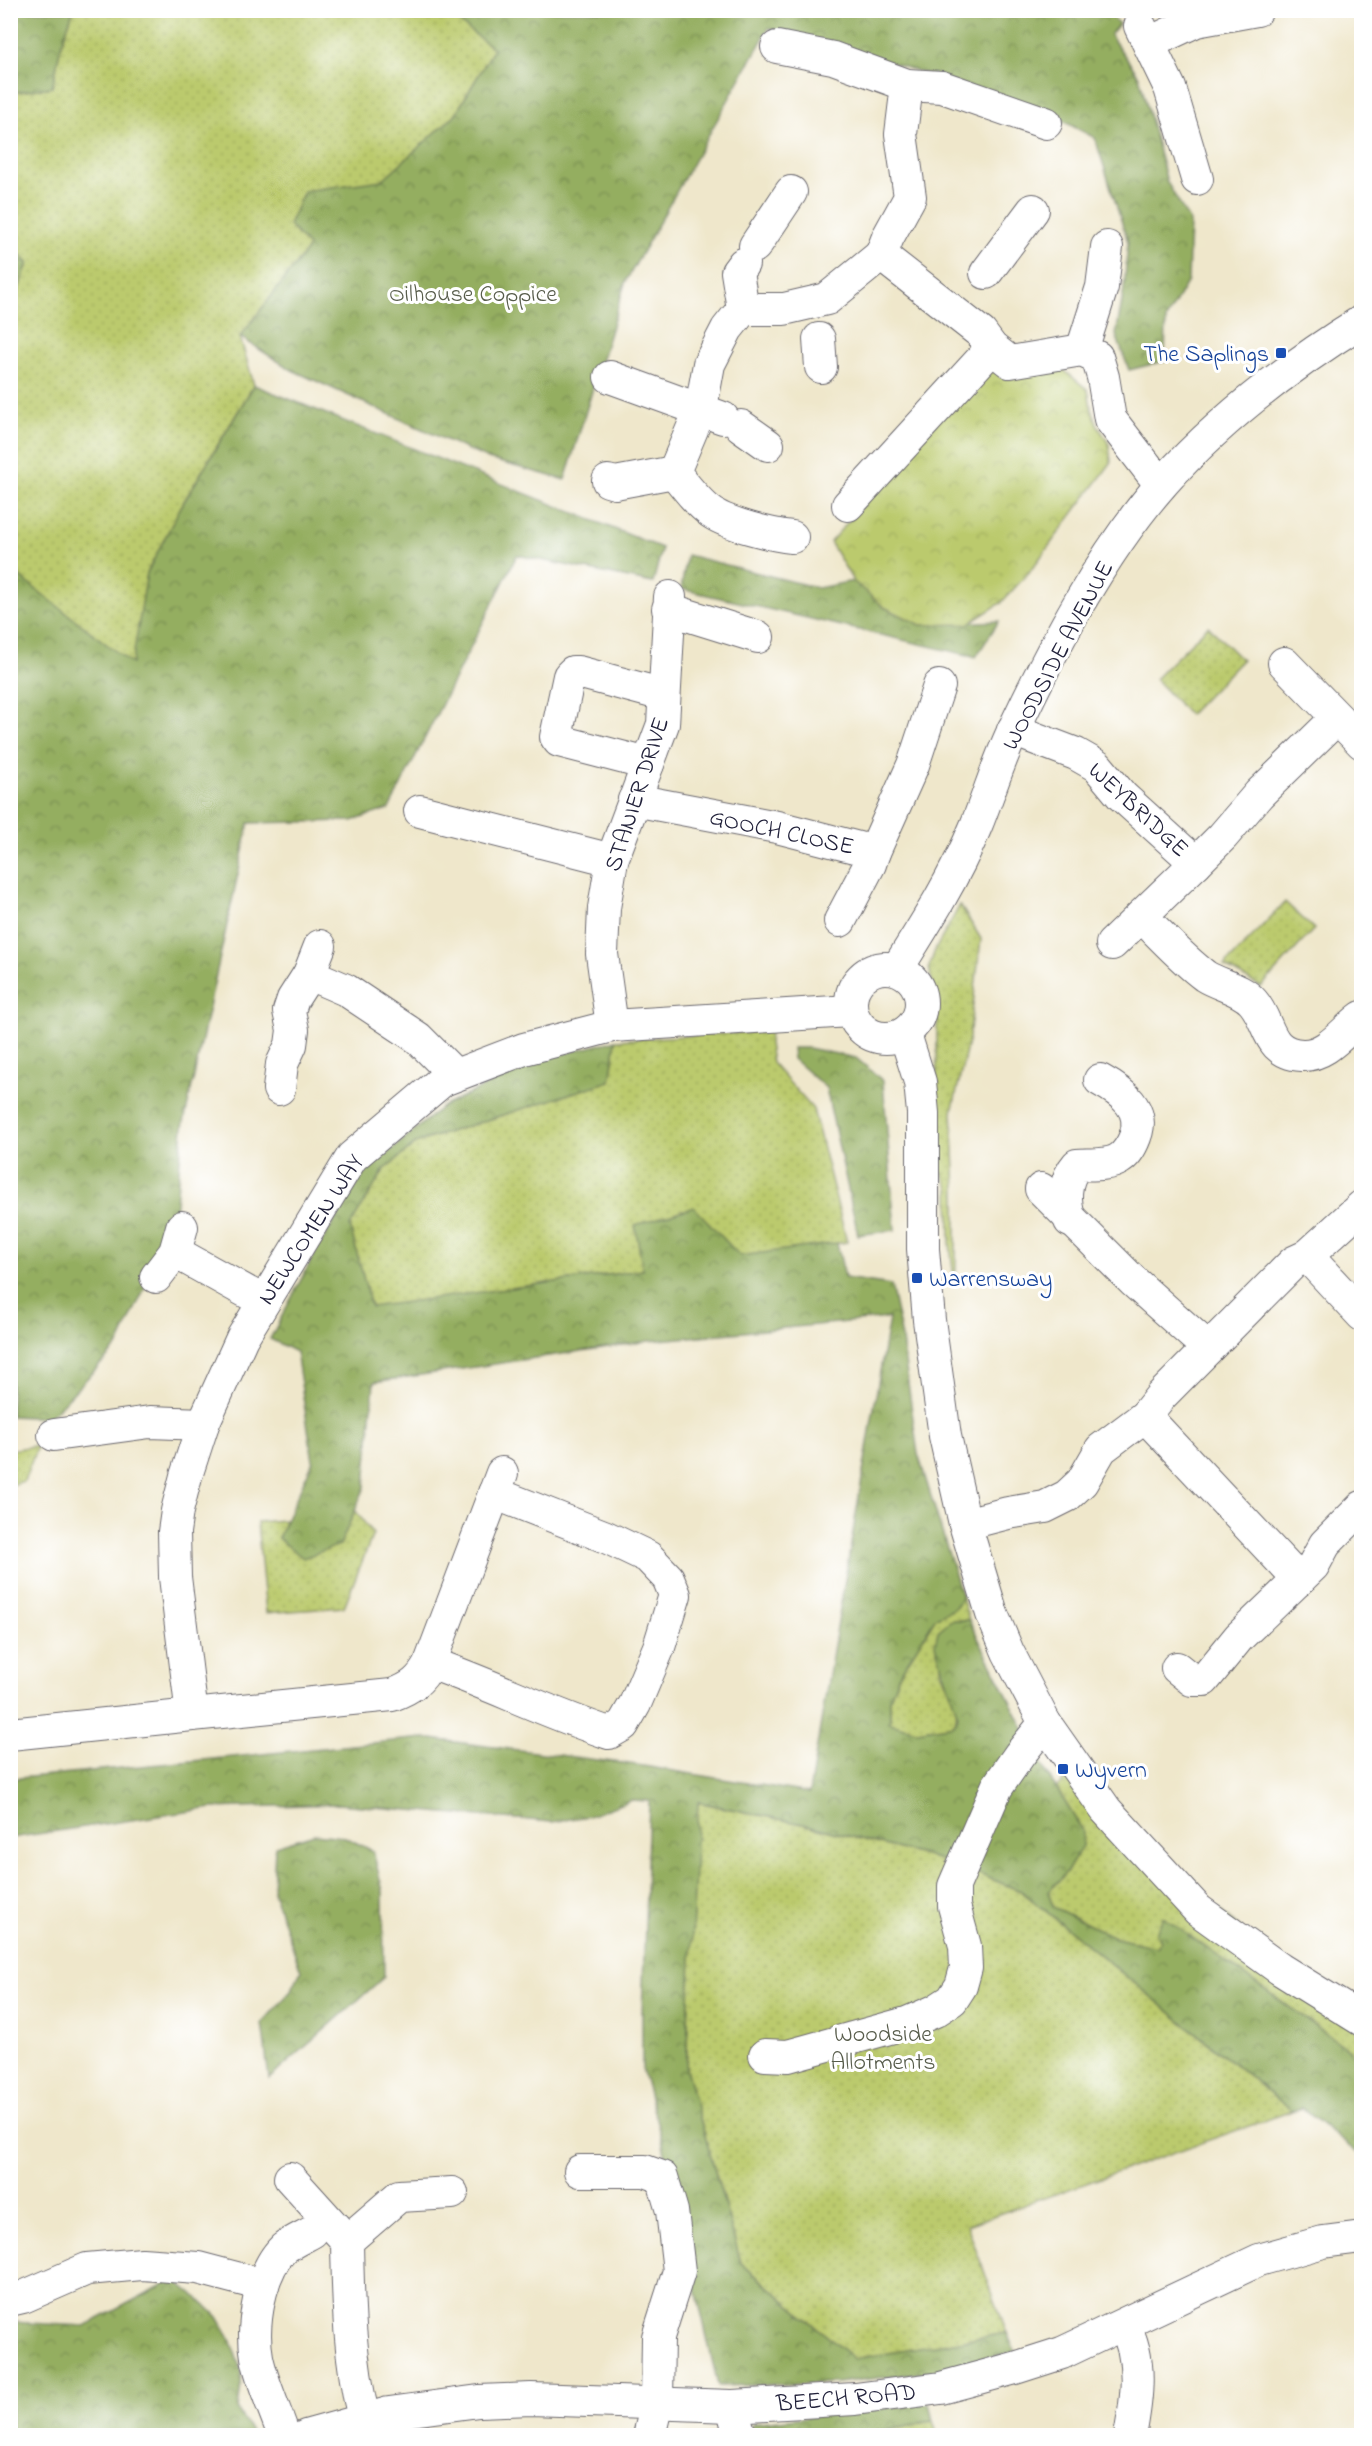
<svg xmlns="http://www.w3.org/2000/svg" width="1372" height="2446" font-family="'Indie Flower',sans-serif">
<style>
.grass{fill:url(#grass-dots);stroke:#6e7654;stroke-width:1.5}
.forest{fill:url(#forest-crowns);stroke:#5b684e;stroke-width:1.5}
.park{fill:url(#park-crowns);stroke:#6e7654;stroke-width:1.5}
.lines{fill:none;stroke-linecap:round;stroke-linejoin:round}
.minor-casing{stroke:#6a676d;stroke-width:34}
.minor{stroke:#fff;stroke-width:32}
.transit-dot{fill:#1a4fb4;stroke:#fff;stroke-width:2}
.labels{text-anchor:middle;stroke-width:6;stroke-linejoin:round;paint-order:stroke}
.park-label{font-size:24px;fill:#585d4c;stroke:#fff}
.transit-label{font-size:24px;fill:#164399;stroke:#fff;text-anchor:start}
.street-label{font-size:24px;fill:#22223b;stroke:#fff}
</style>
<defs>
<pattern id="grass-dots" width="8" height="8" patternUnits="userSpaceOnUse" patternTransform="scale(1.5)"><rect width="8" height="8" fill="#bbca6d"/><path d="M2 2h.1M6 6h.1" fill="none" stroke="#a0ad5f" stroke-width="1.8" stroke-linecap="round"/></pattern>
<pattern id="forest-crowns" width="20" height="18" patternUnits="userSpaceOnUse" patternTransform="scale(1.5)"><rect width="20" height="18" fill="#94ae60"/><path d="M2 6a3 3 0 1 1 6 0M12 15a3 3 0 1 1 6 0" fill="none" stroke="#788d50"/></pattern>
<pattern id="park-crowns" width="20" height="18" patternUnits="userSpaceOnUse" patternTransform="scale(1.5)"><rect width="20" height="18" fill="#bbca6d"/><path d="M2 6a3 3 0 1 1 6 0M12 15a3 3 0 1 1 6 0" fill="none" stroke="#a0ad5f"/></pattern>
</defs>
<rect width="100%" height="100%" fill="#fff"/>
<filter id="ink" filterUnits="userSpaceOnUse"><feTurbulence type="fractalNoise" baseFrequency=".0167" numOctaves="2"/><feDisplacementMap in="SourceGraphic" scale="12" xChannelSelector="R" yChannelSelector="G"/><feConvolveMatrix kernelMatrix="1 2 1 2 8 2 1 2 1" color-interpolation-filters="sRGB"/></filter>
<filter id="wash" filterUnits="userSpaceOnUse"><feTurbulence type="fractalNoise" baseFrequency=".008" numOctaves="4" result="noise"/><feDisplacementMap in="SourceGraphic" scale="24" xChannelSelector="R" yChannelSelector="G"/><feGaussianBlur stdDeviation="1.35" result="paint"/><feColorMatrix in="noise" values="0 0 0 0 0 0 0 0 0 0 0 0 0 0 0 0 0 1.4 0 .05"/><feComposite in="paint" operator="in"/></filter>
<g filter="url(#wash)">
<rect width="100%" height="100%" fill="#efe7cb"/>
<g class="grass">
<path d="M73,11H445L494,49L455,115L382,181L304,191L310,247L240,337L254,385L184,501L147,573L133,665L11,570V302L17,293L28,263L11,245L10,93L52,87L61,45Z"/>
<path d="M1208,626L1242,660L1189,715L1155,679Z"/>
<path d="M1285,902L1314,929L1261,987L1224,966Z"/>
<path d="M960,905L981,939L969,1038L952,1112L956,1189V1280H954L950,1244L949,1188L943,1174L936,1170L937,1008L929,967L935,950Z"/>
<path d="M770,1031L769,1043L772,1063L813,1109L847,1242L371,1308L349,1226L384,1170L418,1142L610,1081L616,1040Z"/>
<path d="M38,1445L24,1481L11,1485V1450Z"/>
<path d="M355,1510L373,1534L344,1607L266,1613L257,1522L286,1520L278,1538L340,1545Z"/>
<path d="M962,1597L969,1620H951C948,1633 940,1655 941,1667C942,1686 964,1701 954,1725L918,1731L890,1723V1698L898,1677L936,1617L954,1609Z"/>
<path d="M1068,1778L1361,2034V2062L1348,2049L1163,1917L1161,1940L1156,1947L1116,1938L1053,1907L1048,1892L1068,1870L1083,1831L1056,1788Z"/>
<path d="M697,1802L803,1824L949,1862L1021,1891L1292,2111L967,2225L1007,2333L854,2359L741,2263L686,2069Z"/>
<path d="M933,2421L938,2435H875L871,2432Z"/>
</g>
<g class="forest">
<path d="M10,11H73L61,46L52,87L11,93Z"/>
<path d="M445,11H1107L1119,24L1110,35L1139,76L1167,182L1190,222L1188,281L1166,319L1165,361L1129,370L1116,335L1124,289L1128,242L1095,138L1046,112L838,46L769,28L625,283L565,480L488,459L292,370L240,337L309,247L289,225L304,191L382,180L455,115L494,49Z"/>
<path d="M11,245L28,263L17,293L11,302Z"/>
<path d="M254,385L662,548L653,583L517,555L389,809L352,821L249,823L183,1127L174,1226L117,1347L49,1418L11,1416V570L132,664L147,573L179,510Z"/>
<path d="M687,555L818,588L853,581L884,607L921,625L999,621L976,657L681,589Z"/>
<path d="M616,1040L610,1081L418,1142L384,1170L350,1226L371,1307L643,1270L635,1225L694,1207L740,1256L837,1243L845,1278L891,1285L901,1333L918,1454L962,1597L954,1609L936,1617L898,1677L890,1698V1723L918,1731L954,1725L958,1716L935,1645L938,1631L951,1620H969L1045,1770L1083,1831L1082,1846L1068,1870L1048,1892L1053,1907L1116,1938L1156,1947L1161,1940L1156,1933L1163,1917L1348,2049L1361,2062V2156L1302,2108L1292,2111L1021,1891L949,1862L803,1824L698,1802L686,2069L741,2263L854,2359L1007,2333L1015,2352L928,2372L837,2383L718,2386L662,2140L642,2069V2015L649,1801L631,1800L589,1816L552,1822L338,1804L212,1808L11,1838L10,1779L423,1738L637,1765L809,1793L889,1318L649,1341L374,1382L365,1487L340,1545L303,1558L278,1538L313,1461L296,1352L270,1339L317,1249L365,1172L442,1107L537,1061Z"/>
<path d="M792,1048H808L856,1058L883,1081L895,1230L858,1235L826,1088L793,1059Z"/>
<path d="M314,1834L345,1837L373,1851L383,1891L384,1977L269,2079L262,2023L291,1991L301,1971L273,1892L275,1846Z"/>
<path d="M174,2279L206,2305L218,2317L229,2336L242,2373L238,2410L252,2434L11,2436V2322L85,2326Z"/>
<path d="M929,2403L933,2421L871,2432L875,2435L746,2436L753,2423Z"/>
</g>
<path class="park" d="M987,365L1007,379L1060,367L1088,390L1091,407L1098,426L1109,444L1111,463L1031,570L1001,603L968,624L921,625L884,607L853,581L830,542Z"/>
</g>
<g filter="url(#ink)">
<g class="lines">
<g class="minor-casing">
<g id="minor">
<path d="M1140,26L1170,88L1197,179"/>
<path d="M1149,43L1196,21L1257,10"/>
<path d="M777,47L833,58L907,85L942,87L1046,123"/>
<path d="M755,246L791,192"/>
<path d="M881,255L888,237L910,197L901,134L907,85"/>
<path d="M743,264L737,272L743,309"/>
<path d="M986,273L1033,210"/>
<path d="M819,339L821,367"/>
<path d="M1082,350L1102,287L1107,247"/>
<path d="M610,377L723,418"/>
<path d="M741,426L768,445"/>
<path d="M608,481L615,483L674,472"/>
<path d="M848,505L992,348"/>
<path d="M792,537C772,535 728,524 712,513C697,502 686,487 674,472L701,408L709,364L727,329L743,309H784L827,299L881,255L981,333L992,348L1010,362L1082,350L1097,357L1103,377L1110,419L1161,485"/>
<path d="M668,609L758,637"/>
<path d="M1284,663L1362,743"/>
<path d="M1013,730L1076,754L1097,766L1122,796L1196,863"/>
<path d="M648,764L559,741L556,737L569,676L573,672H578L664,695"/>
<path d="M634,800L777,827L874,852L913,765L939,686"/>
<path d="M420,811L612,860"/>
<path d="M1141,916C1162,936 1182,959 1205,976C1219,985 1241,988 1253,1002C1271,1023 1266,1053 1302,1055C1327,1056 1344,1030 1362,1017"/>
<path d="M840,921L870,864L874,852"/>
<path d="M1112,944L1196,863L1223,836L1259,794L1337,718"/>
<circle cx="886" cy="1003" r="35"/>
<path d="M897,969C926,923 955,877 976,826C989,794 999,760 1014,729C1053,646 1102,553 1162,484C1220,419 1288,367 1362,321"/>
<path d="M309,974L346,990L418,1038L455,1075"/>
<path d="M612,1026L602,954L604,908L612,860L663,724L670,597"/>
<path d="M905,1034L920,1082L923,1113V1249L929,1320L945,1436L965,1524L992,1614L1008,1652L1045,1723L1106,1810L1198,1910L1280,1969L1362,2020"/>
<path d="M279,1089L282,1064L291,1045L293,1030L289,1011L293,999L309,974L320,946"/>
<path d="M1041,1189L1133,1281L1208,1348"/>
<path d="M1070,1221C1064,1201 1063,1181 1077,1165C1089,1164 1108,1166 1119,1159C1126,1155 1132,1145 1135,1137C1146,1109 1122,1092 1100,1080"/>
<path d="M175,1252L263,1301"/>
<path d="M1307,1256L1362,1315"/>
<path d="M156,1277L175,1252L182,1227"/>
<path d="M1145,1416L1299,1580"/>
<path d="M54,1435L150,1422L203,1424"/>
<path d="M502,1473L430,1663C421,1681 411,1688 392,1695L192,1715L175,1577L174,1532L177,1511L186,1476L203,1424L242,1338L352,1157L443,1080L524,1049L612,1026L850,1011"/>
<path d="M965,1524L1008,1513L1045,1507L1067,1496L1082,1482L1101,1449L1145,1416L1161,1396L1294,1262L1307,1256L1362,1206"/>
<path d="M430,1663C490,1684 548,1713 609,1733L623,1725L635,1704L659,1647L675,1595L668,1578L648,1557L606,1537L494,1493"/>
<path d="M1177,1668L1192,1680H1204L1239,1637L1313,1566L1325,1544L1362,1507"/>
<path d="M10,1734L192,1715"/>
<path d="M765,2055L788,2056L907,2023L935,2011L952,2000L961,1986L966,1968L965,1946L954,1906V1886L997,1787L1020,1754L1045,1723"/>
<path d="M580,2171H645L662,2177L672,2211L679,2271L658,2337L657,2403L649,2436"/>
<path d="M290,2178L347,2241"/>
<path d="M10,2300L23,2297L87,2269L142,2264L198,2268L263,2285"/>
<path d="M1124,2325C1143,2359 1137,2399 1130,2436"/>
<path d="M732,2406L740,2436"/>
<path d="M364,2418C349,2360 348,2301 347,2241L399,2196L452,2193"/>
<path d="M284,2436C276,2412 261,2380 257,2357C251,2325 260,2271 284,2248C292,2242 303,2237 312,2232"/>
<path d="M306,2436L389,2413L479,2401L531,2399L732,2406L855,2399L941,2388L1015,2368L1062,2353L1259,2260L1323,2242L1362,2237"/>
</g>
</g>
<use href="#minor" class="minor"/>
</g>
</g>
<g class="transit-dot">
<rect x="1275" y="347" width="12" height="12" rx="3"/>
<rect x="911" y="1272" width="12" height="12" rx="3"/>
<rect x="1057" y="1763" width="12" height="12" rx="3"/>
</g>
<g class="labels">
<g class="park-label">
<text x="473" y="301">Oilhouse Coppice</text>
<text x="883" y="2041">Woodside<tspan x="883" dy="28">Allotments</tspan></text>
</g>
<g class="transit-label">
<text x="1269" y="361" text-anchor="end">The Saplings</text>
<text x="929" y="1286">Warrensway</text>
<text x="1075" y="1777">Wyvern</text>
</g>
<g class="street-label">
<text transform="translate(1057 655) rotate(-62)" y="8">WOODSIDE AVENUE</text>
<text transform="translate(636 794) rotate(-72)" y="8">STANIER DRIVE</text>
<text transform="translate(1139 809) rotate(43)" y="8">WEYBRIDGE</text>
<text transform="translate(782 831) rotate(12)" y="8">GOOCH CLOSE</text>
<text transform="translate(310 1229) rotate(-57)" y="8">NEWCOMEN WAY</text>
<text transform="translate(846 2397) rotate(-5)" y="8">BEECH ROAD</text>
</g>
</g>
<rect width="1372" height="2446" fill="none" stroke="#fff" stroke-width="36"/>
</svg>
